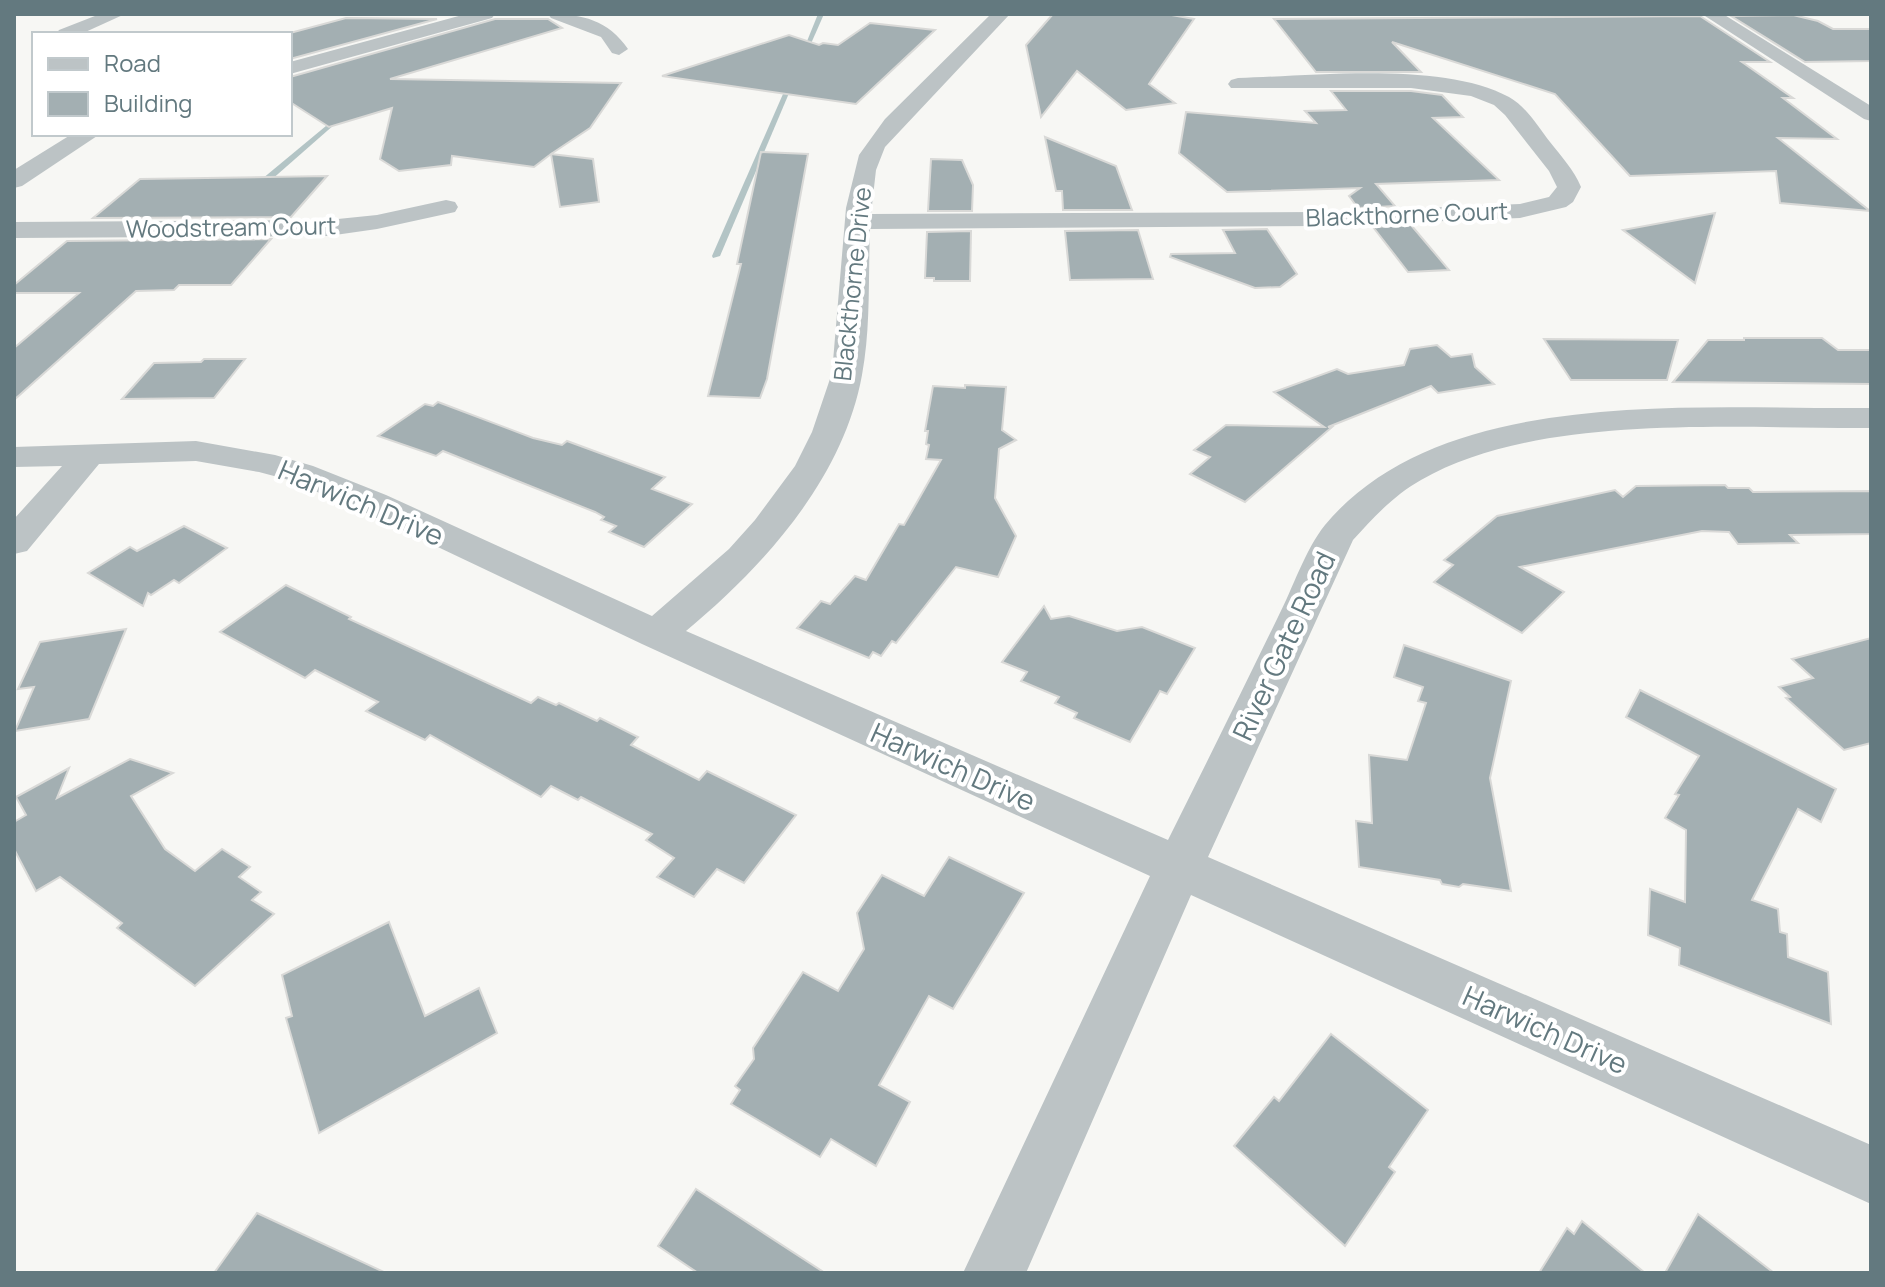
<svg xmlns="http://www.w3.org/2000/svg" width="1885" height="1287" font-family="Manrope,sans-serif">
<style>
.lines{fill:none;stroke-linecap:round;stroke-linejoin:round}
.stream{fill:#b3c4c5;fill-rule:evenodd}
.building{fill:#a3afb2;stroke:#d9d9d7;stroke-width:2}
.street{fill:#bcc3c5;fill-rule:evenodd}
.labels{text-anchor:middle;stroke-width:8;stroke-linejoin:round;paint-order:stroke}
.far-street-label{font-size:24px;fill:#63797f;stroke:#fff}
.street-label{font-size:28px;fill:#63797f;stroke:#fff}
</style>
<rect width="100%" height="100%" fill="#f7f7f4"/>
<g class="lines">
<g class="stream">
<path d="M818,14H824L806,55L801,56Z"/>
<path d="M790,78L795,79L720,256L713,258L712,256Z"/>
<path d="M338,116L343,117L262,188H256V184Z"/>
</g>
</g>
<g class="building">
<path d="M1053,14H1166L1194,19L1149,84L1175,103L1126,110L1077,71L1041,117L1026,45Z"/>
<path d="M1793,15L1818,21L1833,29H1871V61L1805,62L1731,16Z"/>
<path d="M1700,16L1770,62H1742L1793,98H1783L1837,139L1778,138L1870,211L1780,203L1776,171L1630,176L1555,94L1392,42L1421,72H1316L1274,19Z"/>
<path d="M346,18L437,19L290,59V33Z"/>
<path d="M495,19H548L562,28L390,79L621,83L590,128L551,154L593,159L599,202L560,207L551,154L534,167L452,156L451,165L399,171L380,159L392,108L329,127L290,102V77Z"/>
<path d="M870,23L935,30L856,104L662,76L789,35L819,45L823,43L838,45Z"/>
<path d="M1331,91H1411L1442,95L1463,117L1433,118L1499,180L1376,184L1395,206L1358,208L1349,196L1360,188L1227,192L1179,153L1186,112L1316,123L1305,111L1346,110Z"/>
<path d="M1045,137L1116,166L1132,210H1063L1062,191H1056Z"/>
<path d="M761,152L808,154L767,379L760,398L708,396L741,264H737Z"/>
<path d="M931,159L962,160L973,185L972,211H928Z"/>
<path d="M327,176L291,217L93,218L140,179Z"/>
<path d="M1715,213L1695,283L1623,230Z"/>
<path d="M1411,225L1449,270L1408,272L1373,227Z"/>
<path d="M1267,229L1297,274L1280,287L1255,288L1170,257L1171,254L1235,253L1223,230Z"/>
<path d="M1138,230L1153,279L1070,280L1065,231Z"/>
<path d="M971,231L970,281H934V278H925L927,232Z"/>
<path d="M271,239L231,285H179L174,290L136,291L14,400V348L79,293H14V285L67,241Z"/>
<path d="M1744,338H1822L1838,350H1871V384L1673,382L1708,340H1744Z"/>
<path d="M1544,339L1678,340L1667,380H1571Z"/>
<path d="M1437,345L1451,357L1472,354L1475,367L1494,384L1438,393L1431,386L1328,427H1332L1245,502L1190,474L1210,457L1194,450L1226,425L1324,427L1274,392L1337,369L1348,374L1404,365L1410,349Z"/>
<path d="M204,359H245L214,398L122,399L154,363L201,362Z"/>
<path d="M965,385L1006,387L1002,430L1016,440L999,449L995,498L1016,536L998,577L956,567L896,643L892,641L881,656L873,652L869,658L797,628L821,601L830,604L855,576L866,580L899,524L904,525L941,460L926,459L929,445L926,444L928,431H925L933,386L965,388Z"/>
<path d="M438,402L533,438L562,445L567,441L665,477L652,489L692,504L644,547L609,532L616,526L601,520L604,517L595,512L443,451L436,456L378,436L425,404L433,406Z"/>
<path d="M1725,485L1728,488H1749L1753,492L1871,491V534L1790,535L1798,543L1738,544L1729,532L1702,531L1520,567L1564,592L1522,633L1434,582L1453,565L1444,560L1497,516L1615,490L1623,497L1636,486Z"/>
<path d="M184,526L227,548L179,583L174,580L151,595L148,593L143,606L88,573L130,547L137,551Z"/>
<path d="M286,585L351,617L349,619L531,703L538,697L556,705L559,703L597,721L600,718L638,737L631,745L699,780L707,771L796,815L744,883L717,869L694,897L657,877L674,858L646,840L652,834L581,797L578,800L551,786L541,797L430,735L425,740L366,711L378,702L315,670L305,678L220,632Z"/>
<path d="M1044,606L1051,619L1069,616L1117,631L1142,627L1195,648L1167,694L1160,691L1130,742L1074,718L1077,713L1055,703L1059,697L1021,681L1027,672L1002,662Z"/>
<path d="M126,629L89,719L15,731L34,687L18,689L40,642Z"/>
<path d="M1871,638V743L1844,750L1786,698L1790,697L1779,687L1813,678L1792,659Z"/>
<path d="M1404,645L1511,681L1490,778L1511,891L1463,884L1459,887L1442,884L1440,880L1359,867L1356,821L1372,823L1369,755L1407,760L1426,703L1418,701L1423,687L1394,677Z"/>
<path d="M1640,690L1836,789L1821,822L1798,809L1752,900L1778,909L1780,932L1787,934L1788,957L1828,972L1831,1024L1679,965L1680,948L1648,935L1650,889L1685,902L1686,830L1665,818L1679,795L1675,794L1699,756L1626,717Z"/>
<path d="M130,759L173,773L131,796L165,849L195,871L222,849L250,867L239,877L261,892L252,900L274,914L195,986L117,928L122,923L60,877L36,891L14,849V822L26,815L16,797L69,768L57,798Z"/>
<path d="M949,857L1024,893L953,1009L929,996L879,1085L910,1102L876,1166L831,1139L820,1157L731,1104L740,1090L735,1086L754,1059L753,1048L803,972L838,991L864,949L857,913L882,875L924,896Z"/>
<path d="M389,922L425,1016L479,988L497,1033L319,1133L286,1018L292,1016L282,975Z"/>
<path d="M1331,1034L1428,1110L1389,1167L1395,1172L1345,1246L1234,1146L1274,1097L1279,1101Z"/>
<path d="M696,1189L825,1273H698L658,1246Z"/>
<path d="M257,1213L386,1273H214Z"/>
<path d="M1698,1214L1774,1273H1665Z"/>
<path d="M1582,1221L1645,1273H1539L1567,1228L1574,1234Z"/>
</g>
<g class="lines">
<g class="street">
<path d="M100,14H125L81,34H56L59,30Z"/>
<path d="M466,14H495L492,18L290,74V62Z"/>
<path d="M548,14C583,14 608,20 628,49L619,55L612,53L601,37L551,18Z"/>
<path d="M991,14H1010L885,147L876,170L871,214L1321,212L1520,204L1549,197L1557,187L1549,171L1505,115L1494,105L1471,96L1411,88H1231L1228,84L1231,80L1238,78C1313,76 1443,61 1509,97C1527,107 1538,127 1550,142C1561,156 1574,170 1581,187L1573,202L1566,207L1520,218L1321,226L870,229C868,278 871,327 862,375C843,479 764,566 686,631L1168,840C1205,766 1242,691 1278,617C1293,588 1305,550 1325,525C1443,383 1704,410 1871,408V428C1737,429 1539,412 1421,480C1394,495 1373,518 1353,540L1208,857L1871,1145V1204L1191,895L1026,1273H963L1150,876L642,644L362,511L289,480L259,472L196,461L99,464L27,551L14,554V519L62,466L14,467V447L196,441L275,455L313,466L386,495L652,616L729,549L755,520L795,466L812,432L832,373L846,208L859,155L885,119Z"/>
<path d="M1702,14H1723L1871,106V121L1864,119Z"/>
<path d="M72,134H100L22,186L14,188V170Z"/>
<path d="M446,200L455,202L458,207L455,212L377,229L328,236L14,238V222L328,220L377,215Z"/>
</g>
</g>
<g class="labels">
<g class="far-street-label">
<text transform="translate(1407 215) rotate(-2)" y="8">Blackthorne Court</text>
<text transform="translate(231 228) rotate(-1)" y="8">Woodstream Court</text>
<text transform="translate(853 284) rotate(-84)" y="8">Blackthorne Drive</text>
</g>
<g class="street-label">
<text transform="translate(361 503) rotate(23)" y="10">Harwich Drive</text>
<text transform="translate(1284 646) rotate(-65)" y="10">River Gate Road</text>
<text transform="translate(953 767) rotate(24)" y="10">Harwich Drive</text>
<text transform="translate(1545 1030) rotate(24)" y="10">Harwich Drive</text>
</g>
</g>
<rect width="1885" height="1287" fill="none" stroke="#63797f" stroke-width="32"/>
<rect x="32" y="32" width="260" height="104" fill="#ffffff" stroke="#c1c9cc" stroke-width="2"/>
<rect x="48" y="58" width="40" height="12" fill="#bcc3c5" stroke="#c1c9cc" stroke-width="2"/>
<text x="104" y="72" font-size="24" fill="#63797f">Road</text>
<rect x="48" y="92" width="40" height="24" fill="#a3afb2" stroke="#c1c9cc" stroke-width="2"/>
<text x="104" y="112" font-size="24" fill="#63797f">Building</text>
</svg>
